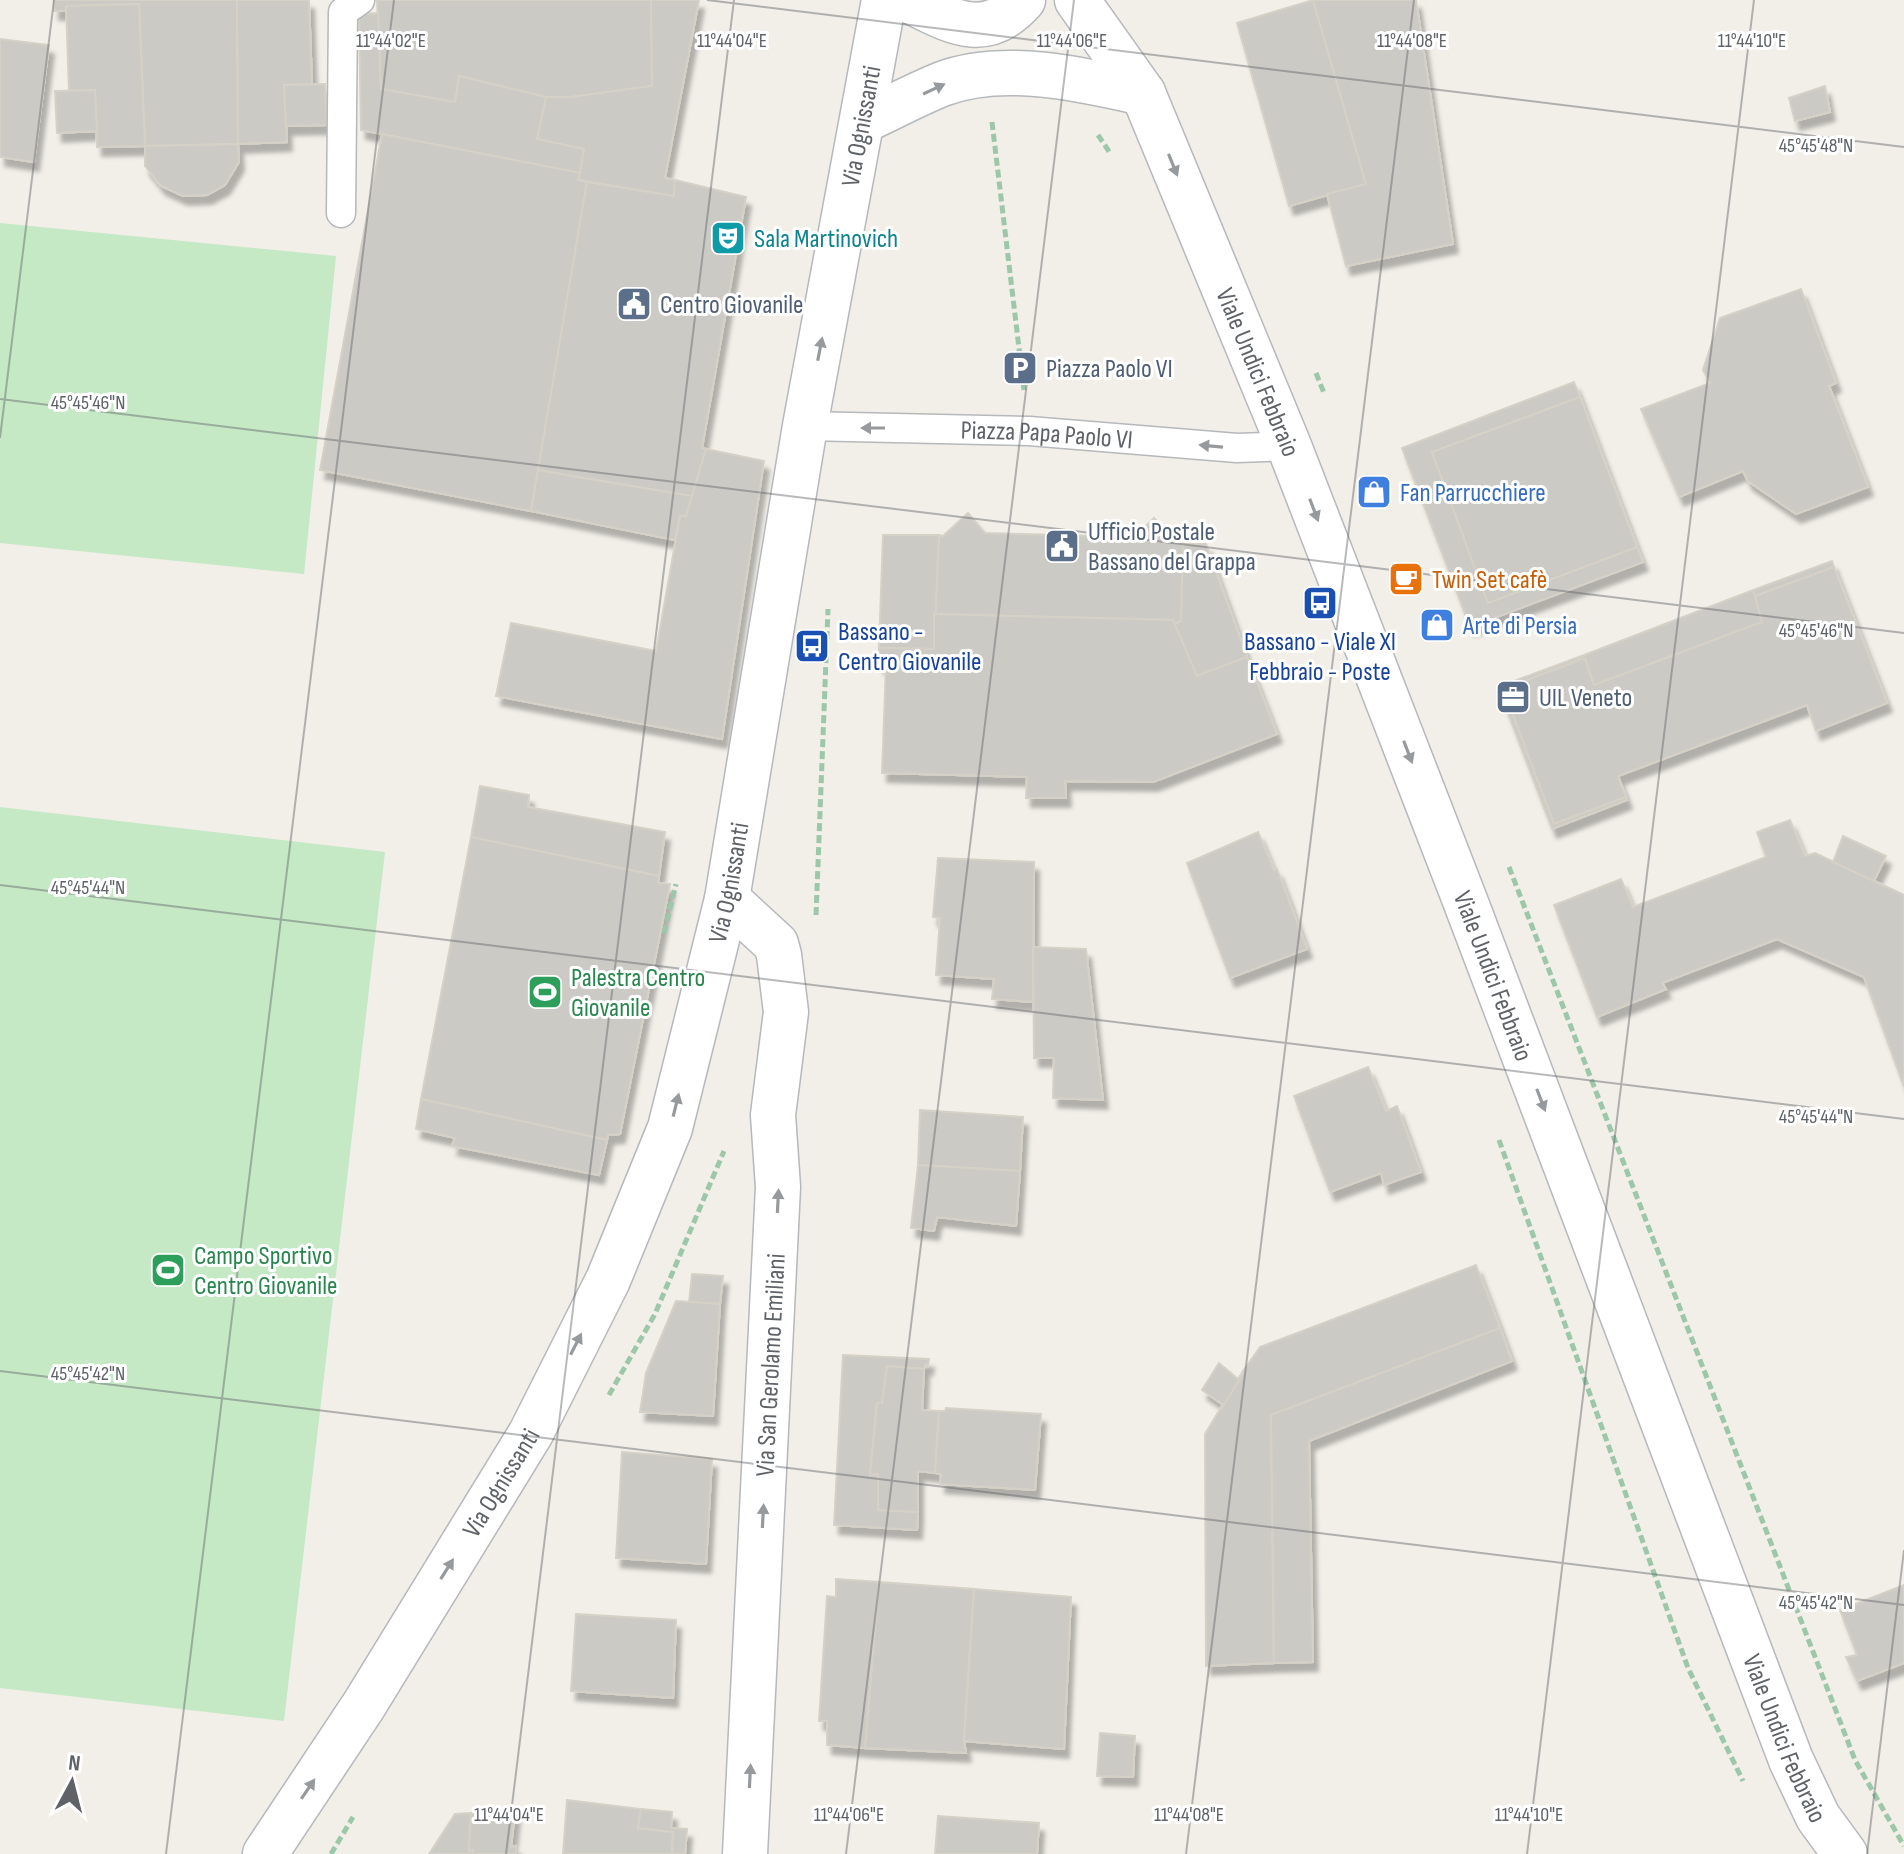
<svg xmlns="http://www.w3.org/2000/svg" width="1904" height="1854" font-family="'Sofia Sans Condensed',sans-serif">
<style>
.green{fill:#c5e8c5}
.building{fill:#cccac5;stroke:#d6d1c6;stroke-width:2;filter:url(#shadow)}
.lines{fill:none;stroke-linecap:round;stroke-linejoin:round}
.service-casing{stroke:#b5b8bc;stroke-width:31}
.minor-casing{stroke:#b5b8bc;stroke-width:47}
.tertiary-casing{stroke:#b5b8bc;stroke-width:47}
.path{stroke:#9cc7a9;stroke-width:5;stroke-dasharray:8 4;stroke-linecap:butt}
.service{stroke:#fff;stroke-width:28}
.minor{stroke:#fff;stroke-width:44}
.tertiary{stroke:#fff;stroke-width:44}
.oneway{fill:#979a9d}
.ticks{fill:none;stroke:#5f6368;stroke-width:2;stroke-opacity:0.45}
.labels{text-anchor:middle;stroke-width:6;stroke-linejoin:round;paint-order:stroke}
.street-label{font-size:26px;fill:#5f6368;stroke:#fff}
.culture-label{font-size:26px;fill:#0d838f;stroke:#fff;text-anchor:start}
.service-label{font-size:26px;fill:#4e5e75;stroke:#fff;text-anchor:start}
.shop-label{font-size:26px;fill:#366cbe;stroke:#fff;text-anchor:start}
.food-label{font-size:26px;fill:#c56008;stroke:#fff;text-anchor:start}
.transit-label{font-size:26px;fill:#164399;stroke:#fff;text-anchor:start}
.leisure-label{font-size:26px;fill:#27864d;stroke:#fff;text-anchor:start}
.ticks-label{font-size:20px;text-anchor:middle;fill:#5f6368;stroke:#fff;stroke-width:6;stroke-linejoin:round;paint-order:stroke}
</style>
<defs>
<filter id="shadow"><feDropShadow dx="5" dy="9" stdDeviation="2" flood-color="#0004"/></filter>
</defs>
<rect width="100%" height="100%" fill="#f1efe8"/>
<g class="green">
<path d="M0,223L336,256L304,574L0,543Z"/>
<path d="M0,807L385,852L284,1721L0,1688Z"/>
</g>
<g class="building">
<path d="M54,0H237L238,144L145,146L139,4L66,6V11H54Z"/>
<path d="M237,0H309L312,84L284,85L287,142L238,144Z"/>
<path d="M377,0H651L652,86L571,97H546L459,76L455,102L381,89Z"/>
<path d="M651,0H699L665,178L675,180L674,196L578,180L584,149L537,139L546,97H571L652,86Z"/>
<path d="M1313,0L1366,184L1289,206L1237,23Z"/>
<path d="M1313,0H1416L1453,244L1346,266L1327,194L1366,184Z"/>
<path d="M139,4L145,146L97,147L95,90L69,91L66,6Z"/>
<path d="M378,13L381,89L455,102L459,76L546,97L537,139L584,149L580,173L361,130L359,14Z"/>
<path d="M0,39L49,45L34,162L0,157Z"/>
<path d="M325,84L327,125L286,126L284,85Z"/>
<path d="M1825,86L1830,112L1795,121L1789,98Z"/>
<path d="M95,90L97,131L57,133L55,91Z"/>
<path d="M382,134L580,173L578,180L587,182L531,511L320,470Z"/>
<path d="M238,144L239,162L225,185L207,195L183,196L161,186L145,166V146Z"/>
<path d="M675,180L746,197L702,448L706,449L692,496L538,470L587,182L674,196Z"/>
<path d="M1801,289L1836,383L1829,386L1868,487L1796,514L1748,481L1743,471L1679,497L1641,409L1710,383L1703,370L1720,318Z"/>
<path d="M1574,382L1580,397L1432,452L1488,603L1637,547L1643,562L1470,627L1402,448Z"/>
<path d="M1580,397L1637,547L1488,603L1432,452Z"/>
<path d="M706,449L764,461L722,739L496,696L511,623L656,651L680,516H686Z"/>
<path d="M538,470L583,478L692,496L686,516H680L675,540L531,511Z"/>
<path d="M968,513L985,533L1135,537L1154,518L1179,544H1183L1181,621L1174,624L1173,620L934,614L939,535L943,536Z"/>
<path d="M883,535H939L934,649L879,648Z"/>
<path d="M1183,544H1206L1247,657L1197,676L1174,624L1181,621Z"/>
<path d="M1832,561L1834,567L1755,596L1753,590Z"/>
<path d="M1834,567L1887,703L1816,731L1807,705L1618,776L1626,797L1554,824L1503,689L1585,658L1594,685L1762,622L1755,596Z"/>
<path d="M1753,590L1762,622L1594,685L1585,658L1579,660V657Z"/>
<path d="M934,614L1173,620L1197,676L1247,657L1277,734L1153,782L1065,781L1066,798H1026L1027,777L882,773L886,665H879V648L934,649Z"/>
<path d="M1579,657V660L1503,689L1554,824L1626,797L1627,800L1552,829L1498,687Z"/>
<path d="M480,786L529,795L528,807L665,832L659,876L471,837Z"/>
<path d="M1790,820L1805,856L1815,853L1904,895V1087L1864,977L1777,939L1662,983L1666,989L1597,1017L1554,905L1621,879L1633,907L1766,857L1757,832Z"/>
<path d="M1258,832L1274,870L1277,869L1307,949L1230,978L1187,863Z"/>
<path d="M1843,836L1886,856L1874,881L1833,862Z"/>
<path d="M471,837L659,876L658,883L670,884L620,1134L608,1135L607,1140L421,1099Z"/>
<path d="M938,858L1034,862L1033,1002L992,999L994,979L936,975L940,918L933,917Z"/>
<path d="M1033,947L1086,949L1103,1100L1053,1098L1054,1058H1034Z"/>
<path d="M1368,1067L1386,1111L1397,1106L1421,1172L1384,1185L1381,1173L1330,1192L1294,1096Z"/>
<path d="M421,1099L607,1140L599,1175L452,1146L455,1138L416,1129Z"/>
<path d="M920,1110L1023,1117L1020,1171L918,1165Z"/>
<path d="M918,1165L1020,1171L1016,1226L937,1217L934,1231L911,1228Z"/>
<path d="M1476,1265L1500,1328L1271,1415L1274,1663L1206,1666L1205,1434L1243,1371L1260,1347Z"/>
<path d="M692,1274L723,1276L720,1304L689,1302Z"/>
<path d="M676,1301L720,1304L713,1416L640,1412L646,1373Z"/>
<path d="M1500,1328L1512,1361L1309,1441L1313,1662L1274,1663L1271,1415Z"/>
<path d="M843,1355L929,1359L928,1366L925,1364L924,1369L887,1366L882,1403H877L870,1475L878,1474V1510L918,1512L917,1530L834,1525Z"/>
<path d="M1219,1363L1238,1379L1244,1372L1222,1408V1404L1202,1390Z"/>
<path d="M887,1366L924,1369L922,1410L939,1411L935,1473L918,1471V1512L878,1510V1474L870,1475L877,1403H882Z"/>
<path d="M946,1408L1041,1414L1035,1490L940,1484L941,1474L935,1473L939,1411H945Z"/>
<path d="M622,1452L712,1459L706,1564L616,1558Z"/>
<path d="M836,1579L879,1582L865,1748L827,1745V1721H819L827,1596L836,1597Z"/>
<path d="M879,1582L974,1589L964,1741L966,1753L865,1748Z"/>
<path d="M1904,1585V1663L1857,1681L1846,1657L1857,1655L1840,1610Z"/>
<path d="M974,1589L1071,1597L1064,1749L964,1741Z"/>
<path d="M576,1614L676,1620L673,1698L571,1691Z"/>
<path d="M1100,1733L1135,1736L1133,1777L1097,1776Z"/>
<path d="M567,1800L641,1809L638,1828L673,1832L672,1854H563Z"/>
<path d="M641,1809L672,1812L671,1828L687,1829L685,1854H672L673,1832L638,1828Z"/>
<path d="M471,1813L469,1851L473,1850V1854H429L455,1814Z"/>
<path d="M471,1813H515L511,1847L516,1846V1854H473V1850L469,1851Z"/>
<path d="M938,1816L1039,1823L1037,1854H935Z"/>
</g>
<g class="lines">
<g class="service-casing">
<g id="service">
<path d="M341,213L343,12L360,0"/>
<path id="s1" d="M805,426L1029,431L1237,448L1289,446"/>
</g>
</g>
<g class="minor-casing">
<g id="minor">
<path d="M908,0C951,21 985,43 1023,0"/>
<path d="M863,121C889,109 915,95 942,84C1003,61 1082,79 1143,93"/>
<path d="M727,899L776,944L779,955L786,1012L773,1115L778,1187L745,1854"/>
<path id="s2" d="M265,1854L364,1705L531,1433L608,1280L670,1128L727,899L805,426L884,0"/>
</g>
</g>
<g class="tertiary-casing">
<g id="tertiary">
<path id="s3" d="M1077,0L1143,93L1289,446L1466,903L1791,1760L1818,1817L1845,1854"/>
</g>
</g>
<g class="path">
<path d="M992,122L1024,390"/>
<path d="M1098,135L1110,153"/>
<path d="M1316,373L1324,393"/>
<path d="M1509,867L1855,1760L1904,1846"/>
<path d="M816,915L828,609"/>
<path d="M664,933L676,884"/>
<path d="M1499,1140L1688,1668L1743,1781"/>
<path d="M609,1395L655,1314L724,1151"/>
<path d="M331,1854L353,1817"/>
</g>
<use href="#service" class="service"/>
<use href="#minor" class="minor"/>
<use href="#tertiary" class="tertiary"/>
</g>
<defs><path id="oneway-solid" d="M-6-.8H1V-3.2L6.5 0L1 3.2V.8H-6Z" transform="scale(2)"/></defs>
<g class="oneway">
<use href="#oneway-solid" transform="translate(934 89) rotate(-25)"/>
<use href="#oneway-solid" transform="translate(1173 165) rotate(68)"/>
<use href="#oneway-solid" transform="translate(820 349) rotate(-79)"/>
<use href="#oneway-solid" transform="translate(873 428) rotate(-180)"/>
<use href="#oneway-solid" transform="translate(1211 446) rotate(-175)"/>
<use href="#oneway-solid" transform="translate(1314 510) rotate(69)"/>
<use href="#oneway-solid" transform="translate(1408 752) rotate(69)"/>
<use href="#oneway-solid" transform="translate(1541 1100) rotate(69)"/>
<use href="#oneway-solid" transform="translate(676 1105) rotate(-76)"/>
<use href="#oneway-solid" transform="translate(778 1201) rotate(-87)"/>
<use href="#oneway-solid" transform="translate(576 1344) rotate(-63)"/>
<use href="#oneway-solid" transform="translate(763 1516) rotate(-87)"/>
<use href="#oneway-solid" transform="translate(447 1569) rotate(-58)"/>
<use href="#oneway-solid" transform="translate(750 1776) rotate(-87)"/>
<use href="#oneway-solid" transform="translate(308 1789) rotate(-56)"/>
</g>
<path class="ticks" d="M707,0L1904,147M0,399L1904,633M0,438L54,0M0,885L1904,1119M0,1371L1904,1605M166,1854L394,0M506,1854L734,0M846,1854L1074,0M1186,1854L1414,0M1527,1854L1754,0M1867,1854L1904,1550"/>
<defs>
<g id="theatre-square" transform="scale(1.8)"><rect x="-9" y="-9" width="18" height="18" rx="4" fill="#0f9aa8" stroke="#fff"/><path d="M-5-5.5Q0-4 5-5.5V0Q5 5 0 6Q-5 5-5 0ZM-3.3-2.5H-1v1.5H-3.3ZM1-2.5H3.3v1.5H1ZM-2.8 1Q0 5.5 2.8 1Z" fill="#fff"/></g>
<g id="civic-square" transform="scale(1.8)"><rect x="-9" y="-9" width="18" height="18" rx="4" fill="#5c6f8a" stroke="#fff"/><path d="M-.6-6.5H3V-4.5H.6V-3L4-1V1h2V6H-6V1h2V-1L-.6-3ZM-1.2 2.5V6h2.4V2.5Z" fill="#fff"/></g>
<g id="parking-square" transform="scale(1.8)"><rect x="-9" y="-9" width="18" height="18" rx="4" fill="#5c6f8a" stroke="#fff"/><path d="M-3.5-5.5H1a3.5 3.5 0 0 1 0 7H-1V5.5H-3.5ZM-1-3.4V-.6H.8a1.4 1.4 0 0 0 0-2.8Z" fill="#fff"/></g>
<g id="shop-square" transform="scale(1.8)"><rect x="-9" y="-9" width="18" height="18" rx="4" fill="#3f7fe0" stroke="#fff"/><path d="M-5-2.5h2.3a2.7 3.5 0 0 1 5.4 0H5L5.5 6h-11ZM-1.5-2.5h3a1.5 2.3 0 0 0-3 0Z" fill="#fff"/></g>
<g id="cafe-square" transform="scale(1.8)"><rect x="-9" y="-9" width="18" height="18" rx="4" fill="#e8710a" stroke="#fff"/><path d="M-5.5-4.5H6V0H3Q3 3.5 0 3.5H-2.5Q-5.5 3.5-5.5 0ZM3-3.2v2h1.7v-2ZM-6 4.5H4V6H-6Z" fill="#fff"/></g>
<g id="bus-square" transform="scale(1.8)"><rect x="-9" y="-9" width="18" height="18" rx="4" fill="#1a4fb4" stroke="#fff"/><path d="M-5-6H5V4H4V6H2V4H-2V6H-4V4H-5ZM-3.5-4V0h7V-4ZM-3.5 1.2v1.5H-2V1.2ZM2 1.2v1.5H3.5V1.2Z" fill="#fff"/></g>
<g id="office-square" transform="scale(1.8)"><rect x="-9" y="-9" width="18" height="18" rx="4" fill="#5c6f8a" stroke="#fff"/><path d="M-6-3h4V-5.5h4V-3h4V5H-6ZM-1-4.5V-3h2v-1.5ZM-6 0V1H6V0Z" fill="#fff"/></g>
<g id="stadium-square" transform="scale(1.8)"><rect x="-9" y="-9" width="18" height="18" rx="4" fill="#2e9e5b" stroke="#fff"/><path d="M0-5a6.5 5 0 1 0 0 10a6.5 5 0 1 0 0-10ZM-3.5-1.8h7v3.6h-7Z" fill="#fff"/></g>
</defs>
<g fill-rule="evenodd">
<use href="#theatre-square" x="728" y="238"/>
<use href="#civic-square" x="634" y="304"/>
<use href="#parking-square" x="1020" y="368"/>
<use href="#shop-square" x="1374" y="492"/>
<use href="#civic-square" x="1062" y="546"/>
<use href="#cafe-square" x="1406" y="579"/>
<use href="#bus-square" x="1320" y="603"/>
<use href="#shop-square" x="1437" y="625"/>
<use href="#bus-square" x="812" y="646"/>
<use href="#office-square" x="1513" y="697"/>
<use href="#stadium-square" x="545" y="992"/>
<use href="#stadium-square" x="168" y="1270"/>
</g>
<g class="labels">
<g class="street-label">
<text dy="9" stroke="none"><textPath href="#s2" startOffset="1854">Via Ognissanti</textPath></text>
<text dy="9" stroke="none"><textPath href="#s3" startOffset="416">Viale Undici Febbraio</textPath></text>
<text dy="9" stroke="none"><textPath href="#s1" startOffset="242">Piazza Papa Paolo VI</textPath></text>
<text dy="9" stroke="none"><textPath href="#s2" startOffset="1086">Via Ognissanti</textPath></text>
<text dy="9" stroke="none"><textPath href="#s3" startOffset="1064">Viale Undici Febbraio</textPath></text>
<text transform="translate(770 1365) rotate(-87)" y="9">Via San Gerolamo Emiliani</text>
<text dy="9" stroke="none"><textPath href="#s2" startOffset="440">Via Ognissanti</textPath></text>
<text dy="9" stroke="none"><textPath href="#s3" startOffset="1880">Viale Undici Febbraio</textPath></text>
</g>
<g class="culture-label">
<text x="754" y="247">Sala Martinovich</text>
</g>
<g class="service-label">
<text x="660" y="313">Centro Giovanile</text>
<text x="1046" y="377">Piazza Paolo VI</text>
<text x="1088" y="540">Ufficio Postale<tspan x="1088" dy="30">Bassano del Grappa</tspan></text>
<text x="1539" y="706">UIL Veneto</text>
</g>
<g class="shop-label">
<text x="1400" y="501">Fan Parrucchiere</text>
<text x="1463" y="634">Arte di Persia</text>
</g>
<g class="food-label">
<text x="1432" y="588">Twin Set cafè</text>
</g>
<g class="transit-label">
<text x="838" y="640">Bassano -<tspan x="838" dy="30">Centro Giovanile</tspan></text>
<text x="1320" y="650" text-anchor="middle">Bassano - Viale XI<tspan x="1320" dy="30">Febbraio - Poste</tspan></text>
</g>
<g class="leisure-label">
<text x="571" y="986">Palestra Centro<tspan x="571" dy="30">Giovanile</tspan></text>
<text x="194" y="1264">Campo Sportivo<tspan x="194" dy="30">Centro Giovanile</tspan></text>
</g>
</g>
<g class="ticks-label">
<text x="391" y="47">11°44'02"E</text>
<text x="732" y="47">11°44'04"E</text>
<text x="1072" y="47">11°44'06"E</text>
<text x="1412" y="47">11°44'08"E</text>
<text x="1752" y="47">11°44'10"E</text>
<text x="1816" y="152">45°45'48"N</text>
<text x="88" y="409">45°45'46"N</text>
<text x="1816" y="637">45°45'46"N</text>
<text x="88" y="894">45°45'44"N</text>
<text x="1816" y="1123">45°45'44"N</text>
<text x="88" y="1380">45°45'42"N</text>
<text x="1816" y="1609">45°45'42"N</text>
<text x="509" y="1821">11°44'04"E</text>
<text x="849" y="1821">11°44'06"E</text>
<text x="1189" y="1821">11°44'08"E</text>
<text x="1529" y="1821">11°44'10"E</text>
</g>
<g transform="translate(72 1782) rotate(7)" stroke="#ffffff" stroke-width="6" paint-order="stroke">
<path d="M0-6L14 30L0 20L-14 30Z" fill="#5f6368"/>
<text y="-12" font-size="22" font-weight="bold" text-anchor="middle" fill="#5f6368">N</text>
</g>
</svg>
